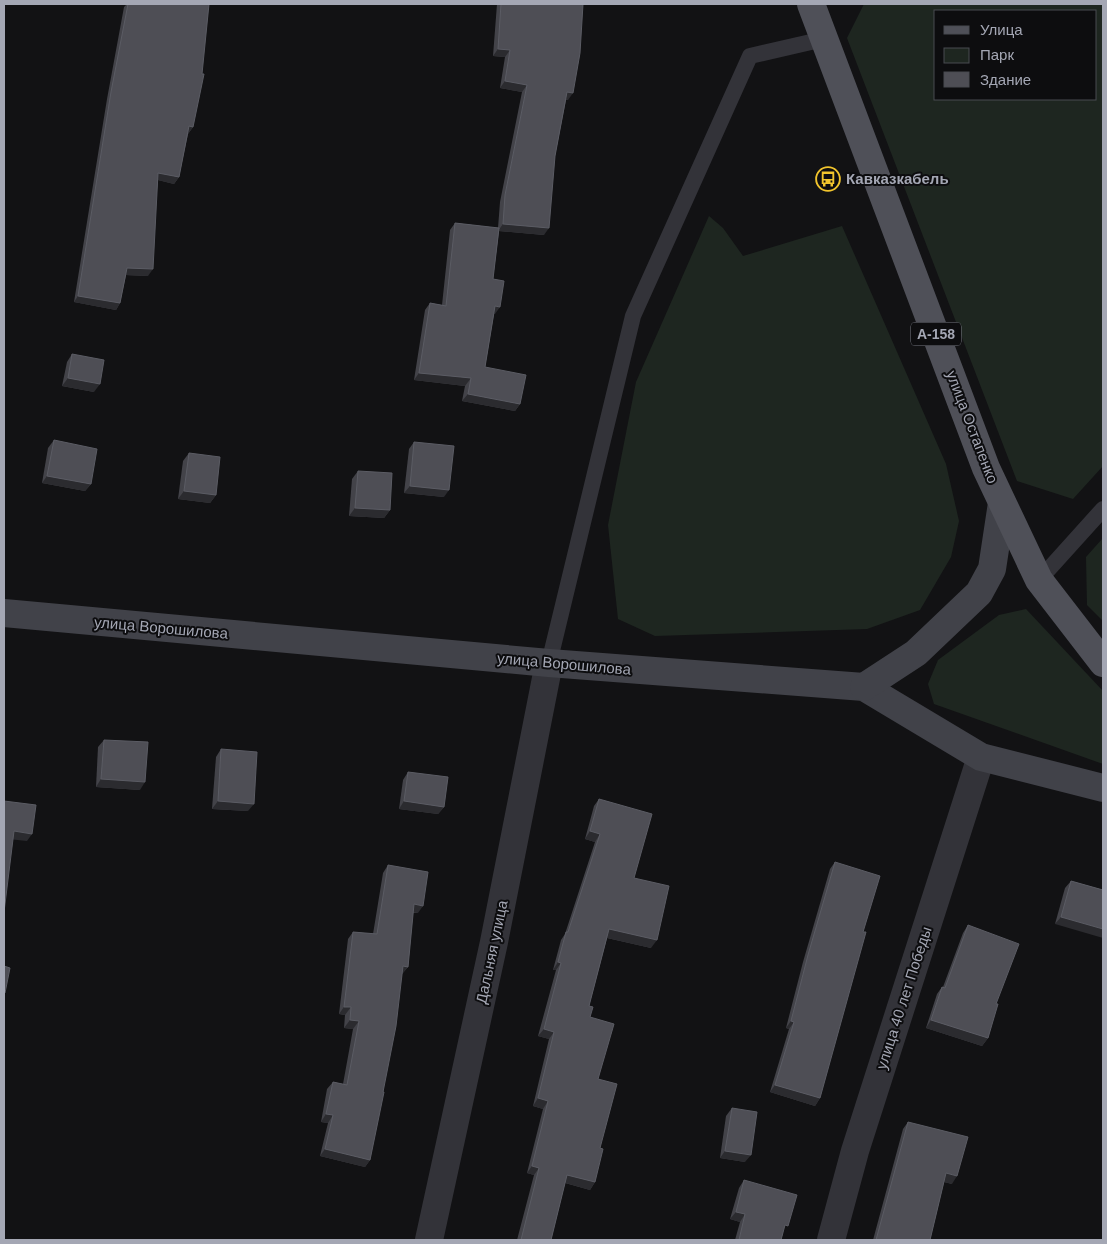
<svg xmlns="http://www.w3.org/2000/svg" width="1107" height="1244" font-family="Helvetica,sans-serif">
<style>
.green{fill:#1e2620;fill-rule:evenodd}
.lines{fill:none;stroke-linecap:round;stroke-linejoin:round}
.lane{stroke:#333339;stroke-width:16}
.street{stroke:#333339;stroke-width:28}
.secondary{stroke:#414249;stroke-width:28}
.primary{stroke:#4f5058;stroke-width:28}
.wall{fill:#434349}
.shaded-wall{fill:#2b2b2f}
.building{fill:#4e4e55;stroke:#5b5c64}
.labels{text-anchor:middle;stroke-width:4;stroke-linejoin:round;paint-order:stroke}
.shield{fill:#0d0d0f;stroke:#777982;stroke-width:1}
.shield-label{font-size:14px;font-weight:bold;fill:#a4a7b4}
.poi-label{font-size:15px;font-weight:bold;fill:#a4a7b4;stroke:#0d0d0f;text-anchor:start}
.street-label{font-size:15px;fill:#a4a7b4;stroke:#0d0d0f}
</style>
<rect width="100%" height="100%" fill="#121214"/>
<g class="green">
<path d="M864,4H1103V466L1073,499L1017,481L847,38ZM936,11H1096V99H936Z"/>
<path d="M709,216L723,228L743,256L842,226L946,464L959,521L951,557L920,610L867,629L655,636L618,619L608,525L636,382Z"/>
<path d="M1103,538V621L1087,605L1086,557Z"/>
<path d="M1026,609L1103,691V764L934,704L928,684L938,660L999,615Z"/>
</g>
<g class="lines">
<g class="lane">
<path d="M1039,580L1103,509"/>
<path d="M549,663L633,316L750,56L824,39"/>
</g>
<g class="street">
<path d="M429,1240L494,942L549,663"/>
<path d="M831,1240L855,1151L981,757"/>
</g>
<g class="secondary">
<path d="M4,613L549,663L864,687L981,757L1103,788"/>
<path d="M864,687L916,653L979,593L992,569L1002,503"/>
</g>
<path class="primary" d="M811,4L986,468L1039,580L1103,663"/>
</g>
<g class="wall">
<path d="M127,4H209L193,127L188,134L179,177L174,184L158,180L148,276L126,275L120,303L116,310L74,302L107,99L124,7Z"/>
<path d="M497,4H585H583L568,100H566L555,156L544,235L499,231L493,279L495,314H494L485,367L520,404L515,411L462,401L465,386L414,380L425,310L430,303L442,305L450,230L455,223L498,228L500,202L522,92L500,88L505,57L493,56Z"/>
<path d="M72,354L94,392L62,386L67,362Z"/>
<path d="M54,440L91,484L85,491L42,483L48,448Z"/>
<path d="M414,442L444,497L404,493L409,449Z"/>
<path d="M189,453L216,495L210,503L178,499L183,461Z"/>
<path d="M358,471L390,510L384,518L349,516L352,479Z"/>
<path d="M104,740L140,790L96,787L98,747Z"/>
<path d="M221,749L248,811L212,809L216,757Z"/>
<path d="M408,772L444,807L438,814L399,809L403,780Z"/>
<path d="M599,799L634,878L651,948L607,938L589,1006L590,1017L598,1079L600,1148L595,1182L590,1190L565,1183L551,1240H517L534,1175L527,1173L543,1109L533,1106L549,1039L538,1036L556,970H553L561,940L565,934L595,842L585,839L594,806Z"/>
<path d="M835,862L863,932L820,1098L815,1106L770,1092L789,1029L786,1028L803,962L830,869Z"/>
<path d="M388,865L418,913H413L408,967L402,974L383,1092L370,1160L365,1167L320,1156L328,1123L321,1122L327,1089L333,1082L343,1084L353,1029L344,1028L345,1015L339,1014L348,939L353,932L373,934L383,873Z"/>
<path d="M1071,881L1103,890L1055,924L1065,888Z"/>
<path d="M968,925L996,1004L988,1038L982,1046L926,1028L937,994L942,987H943L963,933Z"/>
<path d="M732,1108L745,1162L720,1158L726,1116Z"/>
<path d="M908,1122L952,1184L944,1182L930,1240H873L903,1129Z"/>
<path d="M744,1180L783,1233L781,1240H735L740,1222L730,1219L739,1188Z"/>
</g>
<g class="shaded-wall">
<path d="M498,49L510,50L505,57L493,56Z"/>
<path d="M505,81L527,85L522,92L500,88Z"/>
<path d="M567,92L573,93L568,100L562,99Z"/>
<path d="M189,126L193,127L188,134L184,133Z"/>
<path d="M158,173L179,177L174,184L154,179Z"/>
<path d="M503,224L549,228L544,235L498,231Z"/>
<path d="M127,268L153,269L148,276L123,275Z"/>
<path d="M78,296L120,303L116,310L74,302Z"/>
<path d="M495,306L500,307L495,314H490Z"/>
<path d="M419,373L471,378L465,386L414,380Z"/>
<path d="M68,378L100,384L94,392L62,386Z"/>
<path d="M468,394L520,404L515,411L462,401Z"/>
<path d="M47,476L91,484L85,491L42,483Z"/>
<path d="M410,486L449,490L444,497L404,493Z"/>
<path d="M184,491L216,495L210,503L178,499Z"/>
<path d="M355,508L390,510L384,518L349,516Z"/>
<path d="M101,779L145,782L140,790L96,787Z"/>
<path d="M218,801L254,804L248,811L212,809Z"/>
<path d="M404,801L444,807L438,814L399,809Z"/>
<path d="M14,831L32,834L27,841L8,839Z"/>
<path d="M590,831L600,834L595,842L585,839Z"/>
<path d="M414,904L423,906L418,913L409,912Z"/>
<path d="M1061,917L1103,929V938L1055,924Z"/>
<path d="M609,929L657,940L651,948L603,937Z"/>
<path d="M558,962L561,963L556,970H553Z"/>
<path d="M403,966L408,967L402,974H397Z"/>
<path d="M344,1007H351L345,1015L339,1014Z"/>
<path d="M350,1020L359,1021L353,1029L344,1028Z"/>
<path d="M931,1020L988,1038L982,1046L926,1028Z"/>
<path d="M791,1021L794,1022L789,1029L786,1028Z"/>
<path d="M544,1029L554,1032L549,1039L538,1036Z"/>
<path d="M775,1085L820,1098L815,1106L770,1092Z"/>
<path d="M538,1098L548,1101L543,1109L533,1106Z"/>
<path d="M326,1114L333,1115L328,1123L321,1122Z"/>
<path d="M325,1149L370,1160L365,1167L320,1156Z"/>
<path d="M725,1151L751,1155L745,1162L720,1158Z"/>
<path d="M532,1166L539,1168L534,1175L527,1173Z"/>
<path d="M946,1173L957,1176L952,1184L940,1181Z"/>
<path d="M567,1175L595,1182L590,1190L562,1182Z"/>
<path d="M736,1212L745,1214L740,1222L730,1219Z"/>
</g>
<g class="building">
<path d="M128,4H209L202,74H204L193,127L189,126L179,177L158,173L153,269L127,268L120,303L78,296L111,92Z"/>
<path d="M501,4H583L580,53L573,93L567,92L555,156L549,228L503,224L505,195L527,85L505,81L510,50L498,49Z"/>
<path d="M455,223L499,228L493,279L504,281L500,307L495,306L485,367L526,375L520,404L468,394L471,378L419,373L430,303L446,306Z"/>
<path d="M72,354L104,360L100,384L68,378Z"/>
<path d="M54,440L97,449L91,484L47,476Z"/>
<path d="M414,442L454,446L449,490L410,486Z"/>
<path d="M189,453L220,457L216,495L184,491Z"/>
<path d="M358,471L392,473L390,510L355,508Z"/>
<path d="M104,740L148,742L145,782L101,779Z"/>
<path d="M221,749L257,752L254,804L218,801Z"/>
<path d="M408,772L448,777L444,807L404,801Z"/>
<path d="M599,799L652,814L634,878L669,886L657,940L609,929L589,1006L593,1007L590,1017L614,1024L598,1079L617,1084L600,1148L603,1149L595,1182L567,1175L551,1240H521L539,1168L532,1166L548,1101L538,1098L554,1032L544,1029L561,963L558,962L566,932H568L600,834L590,831Z"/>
<path d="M4,801L36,805L32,834L14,831L4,912Z"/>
<path d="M835,862L880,876L863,932H866L820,1098L775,1085L794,1022L791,1021L808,955Z"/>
<path d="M388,865L428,872L423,906L414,904L408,967L403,966L396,1026L383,1092H384L370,1160L325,1149L333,1115L326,1114L333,1082L347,1085L359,1021L350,1020L351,1007H344L353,932L377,934Z"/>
<path d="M1071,881L1103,890V929L1061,917Z"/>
<path d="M968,925L1019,944L996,1004H998L988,1038L931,1020L942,987L945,988Z"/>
<path d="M4,966L10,968L5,993H4Z"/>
<path d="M732,1108L757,1112L751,1155L725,1151Z"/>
<path d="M908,1122L968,1137L957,1176L946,1173L930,1240H876Z"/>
<path d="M744,1180L797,1195L788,1226L785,1225L781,1240H739L745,1214L736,1212Z"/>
</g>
<defs>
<g id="bus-ring" transform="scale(1.25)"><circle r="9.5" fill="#0d0d0f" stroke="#f1c42d" stroke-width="1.5"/><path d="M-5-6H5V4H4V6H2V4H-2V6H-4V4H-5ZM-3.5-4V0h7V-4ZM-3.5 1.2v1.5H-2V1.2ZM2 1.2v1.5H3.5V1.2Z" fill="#f1c42d"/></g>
</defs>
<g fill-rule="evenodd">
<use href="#bus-ring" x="828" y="179"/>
</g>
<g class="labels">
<rect class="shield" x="911" y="322.5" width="50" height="23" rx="4"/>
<g class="shield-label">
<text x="936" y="339">А-158</text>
</g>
<g class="poi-label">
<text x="846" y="184">Кавказкабель</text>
</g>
<g class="street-label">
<text transform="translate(972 427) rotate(69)" y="5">улица Остапенко</text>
<text transform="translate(161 628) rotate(5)" y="5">улица Ворошилова</text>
<text transform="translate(564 664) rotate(5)" y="5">улица Ворошилова</text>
<text transform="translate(492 952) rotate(-78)" y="5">Дальняя улица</text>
<text transform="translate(904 998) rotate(-72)" y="5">улица 40 лет Победы</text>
</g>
</g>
<rect width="1107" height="1244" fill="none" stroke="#a4a7b4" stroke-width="10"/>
<rect x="934" y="10" width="162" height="90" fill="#0d0d0f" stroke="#494b51"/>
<rect x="944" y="26" width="25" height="8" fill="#4f5058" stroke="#494b51"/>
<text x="980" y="35" font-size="15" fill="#a4a7b4">Улица</text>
<rect x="944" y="48" width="25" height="15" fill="#1e2620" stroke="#494b51"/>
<text x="980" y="60" font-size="15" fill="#a4a7b4">Парк</text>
<rect x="944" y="72" width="25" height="15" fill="#4e4e55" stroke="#494b51"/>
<text x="980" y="85" font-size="15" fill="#a4a7b4">Здание</text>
</svg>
